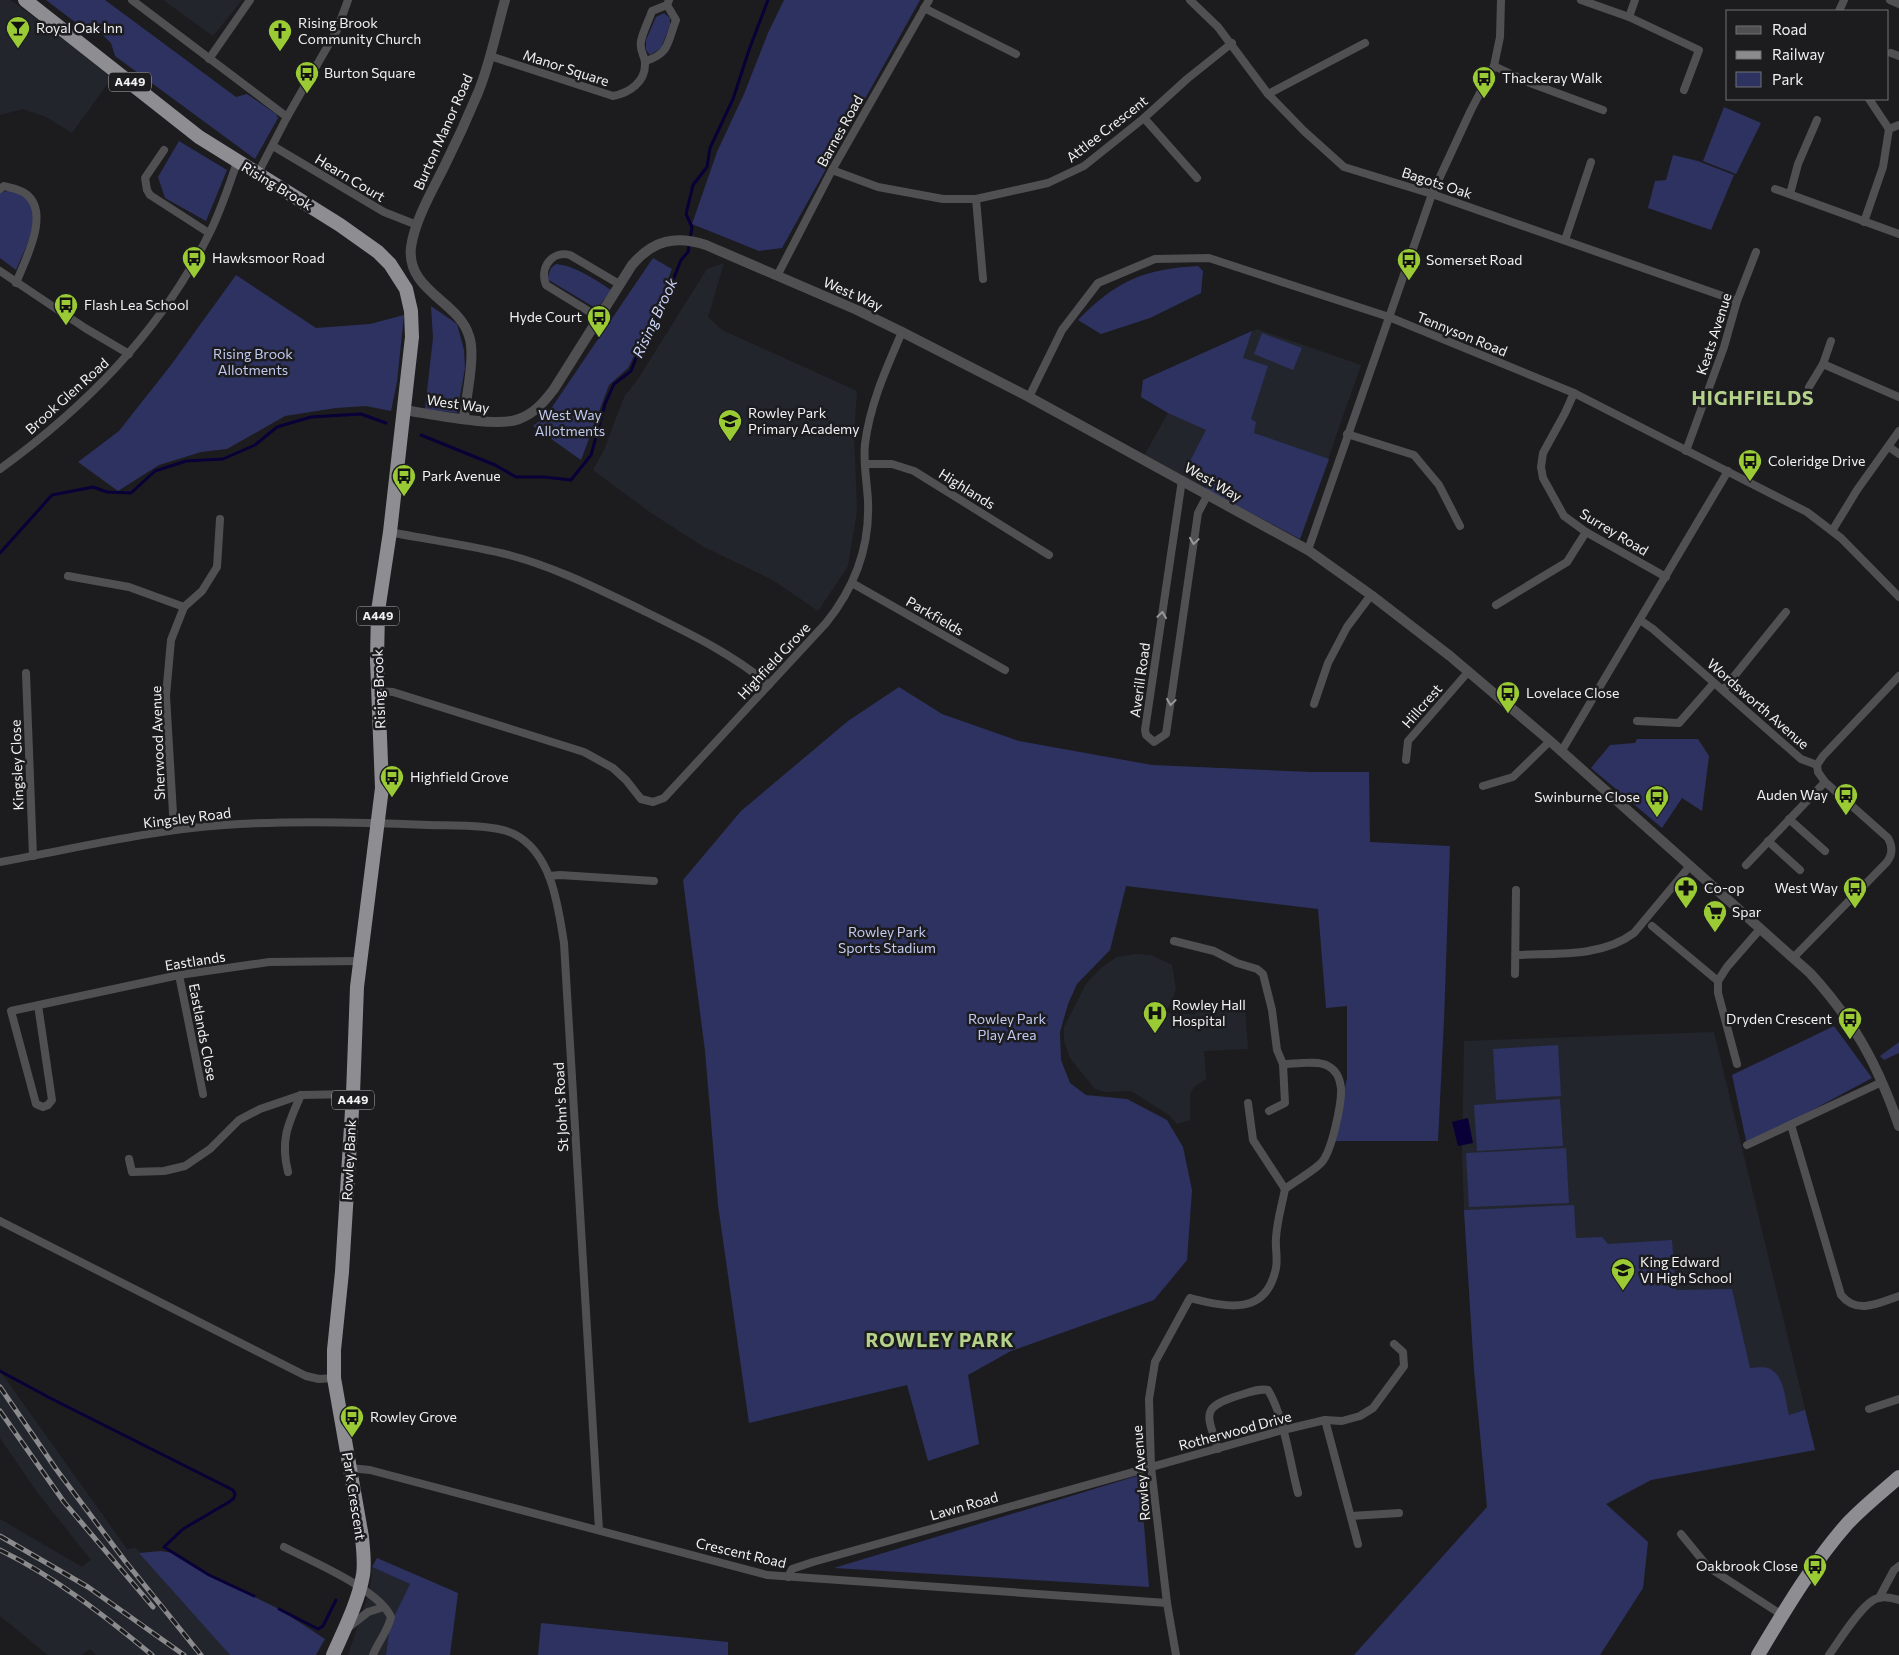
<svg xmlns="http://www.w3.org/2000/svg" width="1899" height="1655" font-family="Commissioner,sans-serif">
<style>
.built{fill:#23252d}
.green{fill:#2d3261}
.water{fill:#080037}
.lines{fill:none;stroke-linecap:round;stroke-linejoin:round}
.stream{stroke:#080037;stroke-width:3}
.minor{stroke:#505052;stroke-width:8}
.tertiary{stroke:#505052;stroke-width:10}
.trunk{stroke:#8e8e92;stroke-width:14}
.rail-casing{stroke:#8b8b8d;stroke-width:5}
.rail{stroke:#1c1c1f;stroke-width:3;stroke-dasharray:9;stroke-linecap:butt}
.oneway{stroke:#98989a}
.labels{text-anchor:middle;stroke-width:5;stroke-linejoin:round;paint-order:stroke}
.shield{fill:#1c1c1f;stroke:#b1b1b3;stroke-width:1}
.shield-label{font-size:12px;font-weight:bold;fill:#f1f1f3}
.poi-label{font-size:14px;fill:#f1f1f3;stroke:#1c1c1f;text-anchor:start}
.street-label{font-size:14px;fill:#f1f1f3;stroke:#1c1c1f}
.park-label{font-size:14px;fill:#c2caf0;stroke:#1c1c1f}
.water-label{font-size:15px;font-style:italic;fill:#cdd5fb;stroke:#1c1c1f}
.district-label{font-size:19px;font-weight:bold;letter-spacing:1px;fill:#b5d28a;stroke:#1c1c1f}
</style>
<rect width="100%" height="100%" fill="#1c1c1f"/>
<g class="built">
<path d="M0,0H10L16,4L113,76L72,133L46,117L23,109L0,115Z"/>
<path d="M163,0H242L213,36Z"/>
<path d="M724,263L708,317L722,330L857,391L854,435L857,511L848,566L818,611L771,579L704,547L651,513L593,470L604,450L624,397L638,379L707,269Z"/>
<path d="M1257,329L1361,365L1300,539L1144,456L1168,413L1141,397L1143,380Z"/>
<path d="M1136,954L1151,955L1172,965L1176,989L1172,1001L1164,1013L1195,1014L1198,1009L1245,1007L1248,1049L1204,1051L1206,1079L1194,1087L1190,1094V1120L1177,1124L1169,1115L1131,1091L1105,1092L1095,1089L1070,1058L1064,1041V1027L1086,984L1101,968L1117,957Z"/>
<path d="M1714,1032L1815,1450L1651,1480L1606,1504L1648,1542L1643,1588L1600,1655H1354L1487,1507L1474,1370L1464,1211L1462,1154L1464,1041Z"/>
<path d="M0,1371L127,1549L136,1548L230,1655H96L90,1649L81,1655H48L0,1616V1519L82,1567L91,1560L37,1492L0,1438Z"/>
<path d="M372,1567L410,1584L390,1625L386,1655H348L370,1590Z"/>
</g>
<g class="green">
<path d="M46,0H105L236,97L247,94L276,114L278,118L255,159L115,56L111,43L90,23L84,29Z"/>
<path d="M784,0H920L782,248L759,251L692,224L717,152L744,94L768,33Z"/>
<path d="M664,13L670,18V25L661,48L650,55L646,50V40L656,17Z"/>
<path d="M1724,107L1761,123L1736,174L1703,161Z"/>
<path d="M179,141L227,170L206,221L165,198L158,177Z"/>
<path d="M1673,155L1698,161L1734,175L1711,230L1648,208L1655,181L1666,180Z"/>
<path d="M10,190C14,192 21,193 25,196C46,213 24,250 16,270L0,258V193Z"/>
<path d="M653,258L672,269L654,316L628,368L609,385L581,460L533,426L546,416Z"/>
<path d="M556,264C576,266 594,279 611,290L597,309L547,279L551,268Z"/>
<path d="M1198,266L1203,271L1201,293L1150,318L1101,334L1078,320C1116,281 1144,269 1198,266Z"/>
<path d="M236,275L316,328L370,324L404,315L397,382L391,411L366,406L336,408L285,416L227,449L201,452L159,465L118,491L78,462L119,431L171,365Z"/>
<path d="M431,306L457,324L464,350L465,368L457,413L425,409L433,338Z"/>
<path d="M1252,331L1243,358L1268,366L1251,419L1256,422L1254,433L1329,459L1300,539L1206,489L1209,478L1197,466L1188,465L1206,430L1168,413L1141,397L1143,380Z"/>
<path d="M1262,333L1302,348L1293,370L1254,354Z"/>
<path d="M899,687L942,714L1019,741L1152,765L1310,772H1369L1370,842L1450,846L1444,1020L1438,1141H1335L1347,1078V1006L1326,1008L1318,909L1126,886L1110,950L1077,984L1068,1004L1060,1032L1061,1060L1070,1083L1086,1095L1127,1099L1167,1120L1183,1147L1192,1190L1187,1260L1154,1300L1011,1351L968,1375L979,1444L928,1461L907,1385L749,1423L718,1205L705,1051L683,880L741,811L848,721Z"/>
<path d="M1637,739H1698L1709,756L1702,811L1682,798L1662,828L1591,768L1610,745L1635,743Z"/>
<path d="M1834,1026L1872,1078L1747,1145L1732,1075Z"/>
<path d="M1899,1042V1053L1884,1060L1880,1056Z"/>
<path d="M1558,1045L1561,1096L1496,1100L1493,1049Z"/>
<path d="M1560,1099L1563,1146L1477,1151L1474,1105Z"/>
<path d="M1566,1148L1569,1203L1469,1207L1466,1153Z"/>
<path d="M1574,1205L1576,1238L1602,1237L1608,1244L1672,1240L1676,1290L1732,1289L1750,1368C1756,1368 1764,1366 1770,1369C1785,1376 1785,1401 1789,1415L1805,1410L1815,1450L1651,1480L1606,1504L1648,1542L1643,1588L1600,1655H1354L1487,1507L1474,1370L1464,1210Z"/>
<path d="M1140,1475L1149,1587L834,1568Z"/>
<path d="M161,1551L173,1553L209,1575L279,1609L325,1639L316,1655H230L139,1553Z"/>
<path d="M377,1558L458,1593L450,1655H386L390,1625L410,1584L372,1567Z"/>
<path d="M541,1623L728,1642V1655H538Z"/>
</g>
<path class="water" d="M1468,1118L1473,1143L1458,1146L1452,1122Z"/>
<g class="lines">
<g class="stream">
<path d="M421,435L495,465L516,477H544L571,480L591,455L605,404L614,384L631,371L642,343L662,308L681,260L688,252L692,227L686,214L693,185L707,167L710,148L733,99L749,50L768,0"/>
<path d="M0,553L52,495L93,487L107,492L131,493L155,471L186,461L223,459L255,445L277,427L311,417L361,414L386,423"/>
<path d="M0,1371L50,1398L233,1490L235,1494L234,1498L229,1502L183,1529L164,1547L209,1575L254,1596"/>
<path d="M279,1609L318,1629L323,1626L336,1600"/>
</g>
<g class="minor">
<path d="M132,0L287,117"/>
<path d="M1190,0L1218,27L1268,94L1304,131L1344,167L1432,194L1737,301"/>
<path d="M1581,0L1629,17L1699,50L1684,90"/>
<path d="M1890,0L1899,4"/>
<path d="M924,8L1016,54"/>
<path d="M1839,11L1844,0"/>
<path d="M1629,17L1635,0"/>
<path d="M1891,53L1899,56"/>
<path d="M490,56L613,96C629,93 646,82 645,63C645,55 639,52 641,41C643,31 649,20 652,11L667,5L669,0"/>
<path d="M209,59L250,0"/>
<path d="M646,61C670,53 667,43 676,20L667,5"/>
<path d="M1494,66L1530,83L1603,110"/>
<path d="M1268,94L1365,43"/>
<path d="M1144,118L1197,178"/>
<path d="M1889,129L1899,125"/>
<path d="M273,146L384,212L417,225"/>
<path d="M164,150L145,178L147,190L150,195L209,233"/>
<path d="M832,170L878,187L943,199H976L1048,183L1084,166L1144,118L1187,79L1232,43"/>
<path d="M258,173L287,117L337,30L348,0"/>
<path d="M0,189L4,186C11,188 20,189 26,194C51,213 25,260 16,283"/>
<path d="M1775,189L1899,234"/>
<path d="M1790,194L1798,164L1817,120"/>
<path d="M976,199L983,279"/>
<path d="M1864,222L1883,167L1889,129L1869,99"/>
<path d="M1565,240L1591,162"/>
<path d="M0,271L85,328L129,354"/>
<path d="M777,276L832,170L929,0"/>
<path d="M598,317L546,285C539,268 552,250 570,255L619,284"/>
<path d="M1823,364L1831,341"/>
<path d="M1809,387L1823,364L1899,397"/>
<path d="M1574,393L1565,413L1543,453L1541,467L1543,478L1564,516L1586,532L1666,577"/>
<path d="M1029,397L1062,330L1098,283L1155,259L1209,258L1389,317L1574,393L1807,512L1841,538L1899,597"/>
<path d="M1347,434L1414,455L1439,485L1460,526"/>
<path d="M1889,447L1899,454"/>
<path d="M1686,451L1724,347L1737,301L1756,252"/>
<path d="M865,464H892L914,471L1049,555"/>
<path d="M0,469C87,406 162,330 210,232C221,210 229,186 237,162"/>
<path d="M1182,480L1145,730L1146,735L1154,742L1166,734L1198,513L1208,494"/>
<path d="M1832,531L1857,490L1899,431"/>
<path d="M390,532C429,540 470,545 509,555C555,567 600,590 642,610C686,632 732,653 769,685"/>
<path d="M1308,550L1432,194L1471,110L1494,66L1500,37L1501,0"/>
<path d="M68,576L129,587L184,607"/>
<path d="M852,583L1005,670"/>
<path d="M1496,605L1567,562L1586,532"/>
<path d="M1640,620L1653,629L1801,759L1817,765"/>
<path d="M26,673L33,856"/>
<path d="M1723,690L1786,612"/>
<path d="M378,691L393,692L584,752L613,768L626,780L641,799L653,802L664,798L826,623C855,587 870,547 868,501C867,482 863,463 865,444C870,404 886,369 902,332"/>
<path d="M1314,704L1328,663L1347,627L1371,595"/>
<path d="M1637,721L1679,723L1714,683"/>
<path d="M1561,752L1728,471"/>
<path d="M1406,760L1408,741L1468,672"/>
<path d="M1817,765L1823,756L1899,676"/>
<path d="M1483,786L1513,777L1550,741"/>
<path d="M1789,819L1825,851"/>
<path d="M174,830L166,696L171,640L184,607L202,591L217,567L220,519"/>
<path d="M1768,841L1800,870"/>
<path d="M0,862C73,849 150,830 224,825C291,820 360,822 428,825C450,826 494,824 514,834C552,853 558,906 564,943L599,1530"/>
<path d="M1746,865L1825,782"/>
<path d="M549,876L560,875L654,881"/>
<path d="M1652,926L1718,981"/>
<path d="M1174,941L1214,951L1237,963L1257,969L1263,974L1272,1010L1277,1050L1283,1064"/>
<path d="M1516,955C1555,953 1600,958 1634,933L1689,867"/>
<path d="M1794,957L1886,863C1893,855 1893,847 1888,838L1825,782L1818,772L1817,765"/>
<path d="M1515,974L1516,890"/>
<path d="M179,975L203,1094"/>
<path d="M38,1005L52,1100L48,1105L43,1107L36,1104L11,1011L179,975L269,962L359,961"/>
<path d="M1737,1064L1718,993V981L1727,967L1761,928"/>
<path d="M1248,1103L1253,1140L1285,1189"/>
<path d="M1791,1125L1841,1295C1857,1315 1879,1303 1899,1296"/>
<path d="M1747,1145L1882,1082"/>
<path d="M129,1159L132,1172L164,1171L185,1166L210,1149L239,1120L260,1109L301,1095L353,1094"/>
<path d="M288,1172C280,1140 288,1124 301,1095"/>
<path d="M0,1221L306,1376L319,1379L334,1378"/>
<path d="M1869,1409L1899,1399"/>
<path d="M1325,1420L1358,1544"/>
<path d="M1218,1449C1208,1416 1199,1408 1237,1396C1248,1393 1258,1388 1268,1390C1284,1416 1290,1463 1298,1493"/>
<path d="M350,1468L370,1470L767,1575L1167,1603"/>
<path d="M1351,1516L1399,1513"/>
<path d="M1681,1534L1708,1567L1782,1615"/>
<path d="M284,1547C313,1562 378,1589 391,1617C388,1631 378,1642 373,1655"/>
<path d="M788,1577L792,1569L813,1562L1283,1430L1325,1420L1342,1421L1360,1416L1373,1408L1404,1366L1403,1352L1394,1344"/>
<path d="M1879,1598L1894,1570L1899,1566"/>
<path d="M349,1627L368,1612L384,1607"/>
<path d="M1176,1655L1167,1603L1151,1467L1149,1399L1155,1362L1190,1298C1227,1307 1266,1317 1276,1268C1278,1258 1275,1248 1276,1238C1277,1221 1282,1205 1285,1189C1295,1181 1314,1171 1322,1162C1332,1150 1342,1103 1341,1088C1340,1079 1336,1070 1328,1066C1319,1060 1294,1064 1283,1064L1285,1103L1269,1111"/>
<path d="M1829,1655C1839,1641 1859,1609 1872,1601C1880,1595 1890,1597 1899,1600"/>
</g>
<g class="tertiary">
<path d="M404,410C431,414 497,428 519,419C535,413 544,402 554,389L632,265C653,240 676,235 706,245L857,310L902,332L1029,397L1308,550L1371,595L1450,656L1550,741L1810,973C1854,1021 1878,1065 1899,1126"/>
<path d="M464,418C466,397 476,355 469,336C459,301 406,291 411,247C415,220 432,191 444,167C456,143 467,119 477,95C490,65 496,31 505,0"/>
</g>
<g class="trunk">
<path d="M25,0L199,137L340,225L378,252L390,264L406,289L411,311L412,337L390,532L378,611L377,660L382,788L357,987L353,1094L342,1272L334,1350V1378L362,1537C363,1549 365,1563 363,1575C358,1603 344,1630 333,1655"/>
<path d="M1758,1655C1785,1610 1812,1564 1847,1524C1863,1507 1882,1492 1899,1477"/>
</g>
<g class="rail-casing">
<g id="rail">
<path d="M0,1387L56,1469L125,1561L201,1655"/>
<path d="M0,1411L64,1502L153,1607"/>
<path d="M0,1536L88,1587L184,1655"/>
<path d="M0,1550C55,1577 105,1616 152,1655"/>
</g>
</g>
<use href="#rail" class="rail"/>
</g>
<defs><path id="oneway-chevron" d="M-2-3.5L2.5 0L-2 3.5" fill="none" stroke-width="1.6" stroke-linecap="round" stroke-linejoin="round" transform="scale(1.25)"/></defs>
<g class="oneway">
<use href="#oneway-chevron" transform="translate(1194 541) rotate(98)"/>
<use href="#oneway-chevron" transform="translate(1162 615) rotate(-82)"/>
<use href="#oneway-chevron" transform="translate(1171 702) rotate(98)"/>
</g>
<defs>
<g id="bar-pin" transform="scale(1.25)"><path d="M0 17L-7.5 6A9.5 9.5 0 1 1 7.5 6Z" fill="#9acb34" stroke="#1c1c1f"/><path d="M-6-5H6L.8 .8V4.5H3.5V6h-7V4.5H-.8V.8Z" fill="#111"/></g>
<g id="church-pin" transform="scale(1.25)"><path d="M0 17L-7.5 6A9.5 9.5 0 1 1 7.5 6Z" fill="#9acb34" stroke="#1c1c1f"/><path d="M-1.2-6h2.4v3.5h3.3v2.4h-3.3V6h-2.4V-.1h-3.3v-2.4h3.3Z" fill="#111"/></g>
<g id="bus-pin" transform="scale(1.25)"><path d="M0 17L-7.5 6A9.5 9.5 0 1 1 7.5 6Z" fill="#9acb34" stroke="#1c1c1f"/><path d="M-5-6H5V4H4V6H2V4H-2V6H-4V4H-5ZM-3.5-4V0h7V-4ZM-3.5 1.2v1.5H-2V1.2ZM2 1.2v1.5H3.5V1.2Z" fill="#111"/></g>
<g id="school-pin" transform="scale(1.25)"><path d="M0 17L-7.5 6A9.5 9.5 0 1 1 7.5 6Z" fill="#9acb34" stroke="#1c1c1f"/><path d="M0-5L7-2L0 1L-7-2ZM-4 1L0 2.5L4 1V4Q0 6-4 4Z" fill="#111"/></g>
<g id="pharmacy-pin" transform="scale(1.25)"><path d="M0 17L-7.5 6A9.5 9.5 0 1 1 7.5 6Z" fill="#9acb34" stroke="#1c1c1f"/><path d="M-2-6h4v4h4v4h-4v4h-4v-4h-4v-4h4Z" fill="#111"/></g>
<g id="supermarket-pin" transform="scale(1.25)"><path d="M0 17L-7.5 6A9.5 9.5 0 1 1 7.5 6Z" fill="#9acb34" stroke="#1c1c1f"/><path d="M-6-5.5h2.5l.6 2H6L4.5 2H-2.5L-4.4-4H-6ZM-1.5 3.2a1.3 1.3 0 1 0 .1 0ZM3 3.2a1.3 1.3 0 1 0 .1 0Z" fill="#111"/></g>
<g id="hospital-pin" transform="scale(1.25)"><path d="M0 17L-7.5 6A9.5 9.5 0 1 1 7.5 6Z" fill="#9acb34" stroke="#1c1c1f"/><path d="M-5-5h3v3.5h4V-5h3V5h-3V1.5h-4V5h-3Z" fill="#111"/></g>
</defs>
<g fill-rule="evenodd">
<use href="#bar-pin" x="18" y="28"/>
<use href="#church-pin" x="280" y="31"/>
<use href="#bus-pin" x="307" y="73"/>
<use href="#bus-pin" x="1484" y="78"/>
<use href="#bus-pin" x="194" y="258"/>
<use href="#bus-pin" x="1409" y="260"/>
<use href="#bus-pin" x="66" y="305"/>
<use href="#bus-pin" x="599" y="317"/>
<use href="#school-pin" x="730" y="421"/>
<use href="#bus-pin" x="1750" y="461"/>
<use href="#bus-pin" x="404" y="476"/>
<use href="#bus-pin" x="1508" y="693"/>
<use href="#bus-pin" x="392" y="777"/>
<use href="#bus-pin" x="1846" y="795"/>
<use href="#bus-pin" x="1657" y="797"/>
<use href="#pharmacy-pin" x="1686" y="888"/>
<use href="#bus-pin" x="1855" y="888"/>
<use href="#supermarket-pin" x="1715" y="912"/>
<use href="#hospital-pin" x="1155" y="1013"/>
<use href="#bus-pin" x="1850" y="1019"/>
<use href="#school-pin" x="1623" y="1270"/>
<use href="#bus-pin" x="352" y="1417"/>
<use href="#bus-pin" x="1815" y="1566"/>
</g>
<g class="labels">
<g class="shield">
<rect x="109" y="72.5" width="42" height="19" rx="4"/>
<rect x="357" y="606.5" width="42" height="19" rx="4"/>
<rect x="332" y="1090.5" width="42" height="19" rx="4"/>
</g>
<g class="shield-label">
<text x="130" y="86">A449</text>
<text x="378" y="620">A449</text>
<text x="353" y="1104">A449</text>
</g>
<g class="poi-label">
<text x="298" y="28">Rising Brook<tspan x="298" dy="16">Community Church</tspan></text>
<text x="36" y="33">Royal Oak Inn</text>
<text x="324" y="78">Burton Square</text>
<text x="1502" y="83">Thackeray Walk</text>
<text x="212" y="263">Hawksmoor Road</text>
<text x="1426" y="265">Somerset Road</text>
<text x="84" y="310">Flash Lea School</text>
<text x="582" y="322" text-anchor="end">Hyde Court</text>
<text x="748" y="418">Rowley Park<tspan x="748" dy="16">Primary Academy</tspan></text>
<text x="1768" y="466">Coleridge Drive</text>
<text x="422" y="481">Park Avenue</text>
<text x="1526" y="698">Lovelace Close</text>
<text x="410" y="782">Highfield Grove</text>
<text x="1828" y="800" text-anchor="end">Auden Way</text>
<text x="1640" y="802" text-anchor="end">Swinburne Close</text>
<text x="1704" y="893">Co-op</text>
<text x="1838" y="893" text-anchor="end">West Way</text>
<text x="1732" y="917">Spar</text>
<text x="1172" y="1010">Rowley Hall<tspan x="1172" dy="16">Hospital</tspan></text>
<text x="1832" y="1024" text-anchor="end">Dryden Crescent</text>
<text x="1640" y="1267">King Edward<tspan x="1640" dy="16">VI High School</tspan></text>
<text x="370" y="1422">Rowley Grove</text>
<text x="1798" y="1571" text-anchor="end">Oakbrook Close</text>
</g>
<g class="street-label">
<text transform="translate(566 68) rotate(18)" y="5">Manor Square</text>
<text transform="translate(1107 129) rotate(-38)" y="5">Attlee Crescent</text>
<text transform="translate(840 131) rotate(-61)" y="5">Barnes Road</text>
<text transform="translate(443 132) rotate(-66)" y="5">Burton Manor Road</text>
<text transform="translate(350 178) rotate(31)" y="5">Hearn Court</text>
<text transform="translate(1437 183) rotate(18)" y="5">Bagots Oak</text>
<text transform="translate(277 186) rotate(31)" y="5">Rising Brook</text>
<text transform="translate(853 294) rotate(24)" y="5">West Way</text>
<text transform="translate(1462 334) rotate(22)" y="5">Tennyson Road</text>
<text transform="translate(1714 334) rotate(-72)" y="5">Keats Avenue</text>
<text transform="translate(67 396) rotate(-42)" y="5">Brook Glen Road</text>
<text transform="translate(458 404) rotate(8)" y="5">West Way</text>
<text transform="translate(1213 482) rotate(30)" y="5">West Way</text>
<text transform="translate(967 489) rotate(32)" y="5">Highlands</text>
<text transform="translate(1614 532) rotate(31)" y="5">Surrey Road</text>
<text transform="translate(935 616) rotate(30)" y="5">Parkfields</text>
<text transform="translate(774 661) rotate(-47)" y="5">Highfield Grove</text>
<text transform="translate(1140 680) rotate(-82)" y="5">Averill Road</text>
<text transform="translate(379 689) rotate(-92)" y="5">Rising Brook</text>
<text transform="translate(1758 704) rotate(41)" y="5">Wordsworth Avenue</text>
<text transform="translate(1422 706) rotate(-49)" y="5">Hillcrest</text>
<text transform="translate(158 743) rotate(-92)" y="5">Sherwood Avenue</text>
<text transform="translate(17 765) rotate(-92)" y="5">Kingsley Close</text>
<text transform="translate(187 818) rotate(-7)" y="5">Kingsley Road</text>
<text transform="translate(195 961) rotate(-9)" y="5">Eastlands</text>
<text transform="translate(203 1032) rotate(79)" y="5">Eastlands Close</text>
<text transform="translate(561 1107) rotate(-93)" y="5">St John's Road</text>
<text transform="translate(349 1160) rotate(-87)" y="5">Rowley Bank</text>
<text transform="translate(1235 1431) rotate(-15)" y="5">Rotherwood Drive</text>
<text transform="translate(1141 1473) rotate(-95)" y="5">Rowley Avenue</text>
<text transform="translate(354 1496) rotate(81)" y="5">Park Crescent</text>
<text transform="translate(964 1506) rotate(-16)" y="5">Lawn Road</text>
<text transform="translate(741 1553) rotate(13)" y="5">Crescent Road</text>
</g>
<g class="park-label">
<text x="253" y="359">Rising Brook<tspan x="253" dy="16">Allotments</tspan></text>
<text x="570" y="420">West Way<tspan x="570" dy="16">Allotments</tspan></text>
<text x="887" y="937">Rowley Park<tspan x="887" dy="16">Sports Stadium</tspan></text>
<text x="1007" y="1024">Rowley Park<tspan x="1007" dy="16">Play Area</tspan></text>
</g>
<g class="water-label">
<text transform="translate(655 318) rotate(-65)" y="5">Rising Brook</text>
</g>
<g class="district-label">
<text x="1753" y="405">HIGHFIELDS</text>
<text x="940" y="1347">ROWLEY PARK</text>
</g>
</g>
<rect x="1726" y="10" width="162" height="90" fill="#1c1c1f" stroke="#717174"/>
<rect x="1736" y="26" width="25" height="8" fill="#505052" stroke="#717174"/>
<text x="1772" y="35" font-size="15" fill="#f1f1f3">Road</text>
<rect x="1736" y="51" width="25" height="8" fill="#8b8b8d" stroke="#717174"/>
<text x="1772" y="60" font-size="15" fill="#f1f1f3">Railway</text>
<rect x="1736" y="72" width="25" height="15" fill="#2d3261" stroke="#717174"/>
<text x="1772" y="85" font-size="15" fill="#f1f1f3">Park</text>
</svg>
